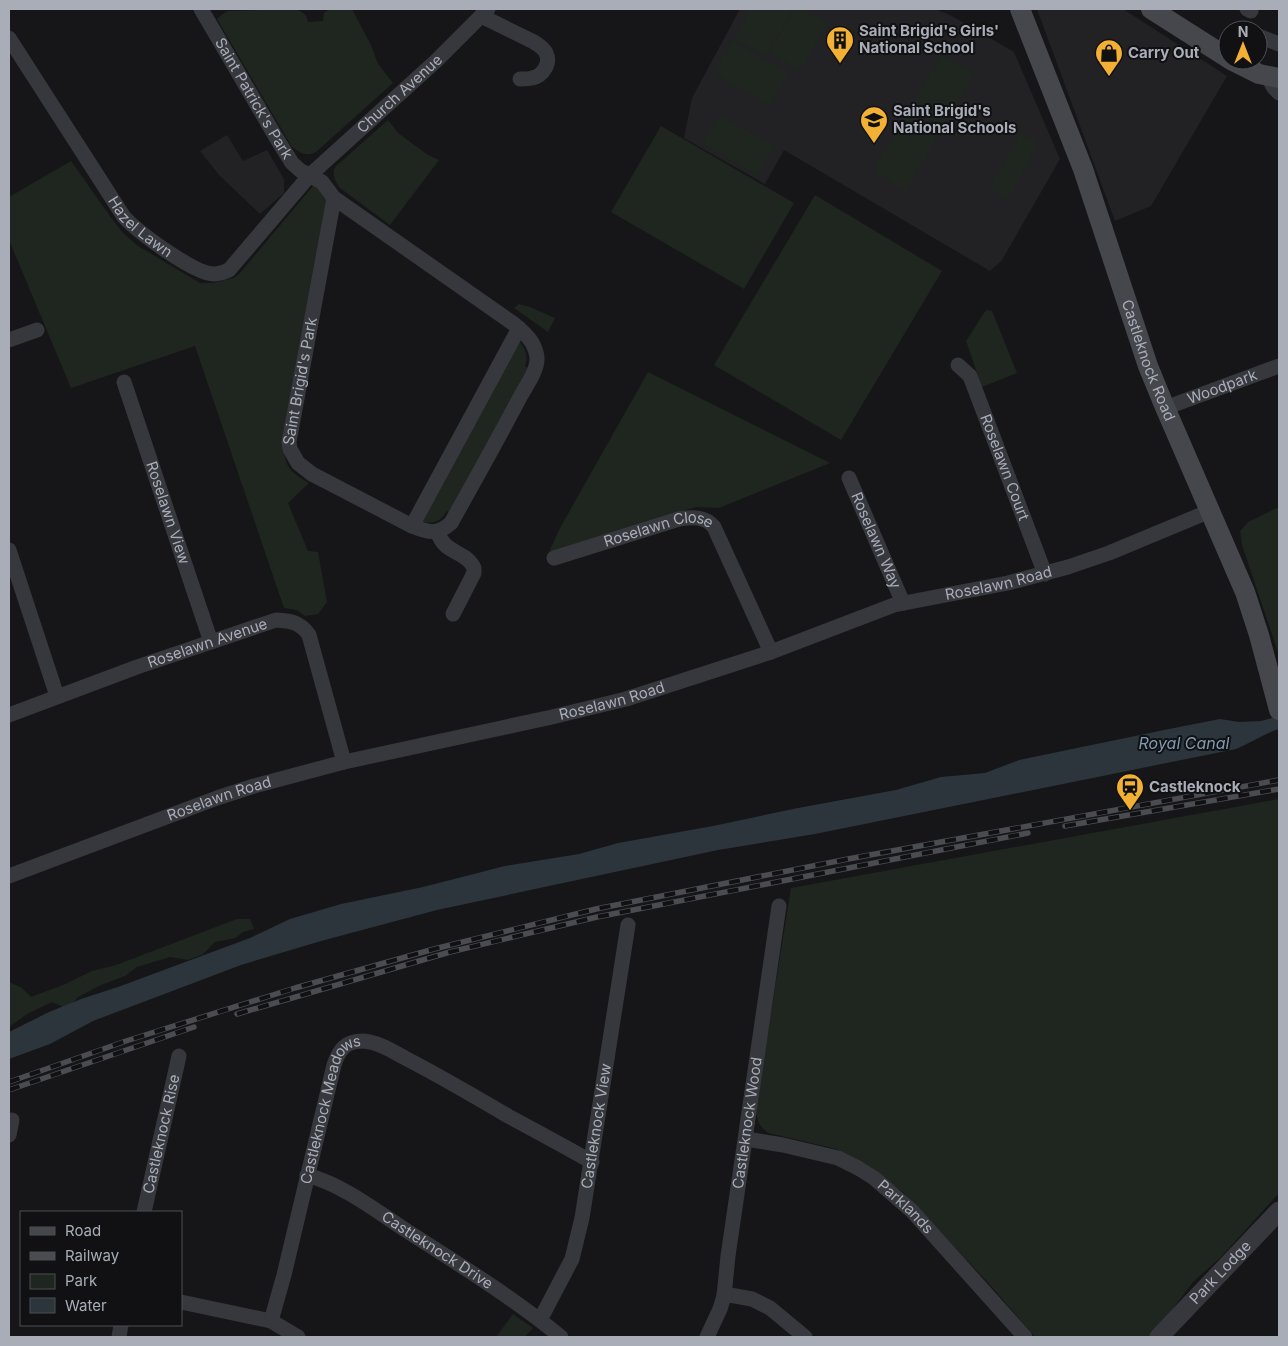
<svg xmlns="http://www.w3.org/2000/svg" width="1288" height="1346" font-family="Inter,sans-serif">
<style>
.built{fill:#222225}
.green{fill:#1e261f}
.water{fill:#2c353c}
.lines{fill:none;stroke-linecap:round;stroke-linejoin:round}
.minor{stroke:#37383d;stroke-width:15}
.tertiary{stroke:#37383d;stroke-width:19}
.secondary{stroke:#45474d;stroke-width:20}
.rail-casing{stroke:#4a4c52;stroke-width:5.5}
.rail{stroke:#111113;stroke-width:4;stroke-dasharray:11;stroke-linecap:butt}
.labels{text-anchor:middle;stroke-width:4;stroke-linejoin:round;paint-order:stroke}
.poi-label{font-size:15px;font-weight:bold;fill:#a8adb8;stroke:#111113;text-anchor:start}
.street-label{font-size:15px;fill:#a8adb8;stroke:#111113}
.water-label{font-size:16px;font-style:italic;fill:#7f9bb3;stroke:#111113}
</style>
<rect width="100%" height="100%" fill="#161618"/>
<g class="built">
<path d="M740,9H935L952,16L1014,52L1060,159L1002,260L990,271L784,150L765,184L684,138L692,98Z"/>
<path d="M1037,9H1123L1227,76L1151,206L1115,221Z"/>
<path d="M227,135L243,161L267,150L284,179V193L260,214L219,175L200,151Z"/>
</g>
<g class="green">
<path d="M292,9C300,10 307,13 308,22L323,21L324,13L328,10L352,9L371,45L378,64L393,83L316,152C306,157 300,153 292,147L217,19L224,13L229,11Z"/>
<path d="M751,9H793L765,56L734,38Z"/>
<path d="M795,9H804L828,23L800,70L769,52Z"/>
<path d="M733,41L788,73L769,105L714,73Z"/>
<path d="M942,55L974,73L943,127L910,108Z"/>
<path d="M907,114L939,133L906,191L873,172Z"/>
<path d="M720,115L774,146L757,175L703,144Z"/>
<path d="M388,120L398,133L428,155L439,160L390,225L340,188C335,182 332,174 335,167Z"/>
<path d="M661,126L794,203L744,289L611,212Z"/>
<path d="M1021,133L1039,143L1007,200L989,189Z"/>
<path d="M71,161L112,219L124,234L138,246L200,283H213L234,278L240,273L313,186L317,187L326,198L327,204L283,439C285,465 286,470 309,483L288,503L308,551L318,552L327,602L318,614L305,616L297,610L284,608L195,346L71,388L9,240V197Z"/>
<path d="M815,195L942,271L841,440L714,365Z"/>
<path d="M519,304L530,307L555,318L548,332L514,308Z"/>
<path d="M986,310L992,311L1017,373L982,387L966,341Z"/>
<path d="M518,340C525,348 529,356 525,366L528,368L451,513L447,511C440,522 433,525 420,521Z"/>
<path d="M648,372L830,463L719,508L696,507L549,552L560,528Z"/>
<path d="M1279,507V655L1242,545L1240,531L1248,522Z"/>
<path d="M1279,799V1193L1221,1257L1193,1282L1160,1326L1149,1337H1035L991,1286L903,1192L866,1166L836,1149L769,1133C758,1126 756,1118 756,1106L791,888Z"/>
<path d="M237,919H250L254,929L243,932L235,938L215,942L203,954L188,960L170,957L137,967L125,976L101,985L78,997L68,1009L52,1002L27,1014L9,1027V982L22,988L31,997L63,985L92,971L116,965Z"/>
<path d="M513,1314L533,1328L525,1337H496Z"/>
</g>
<path class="water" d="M1279,716V729C1263,734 1251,743 1236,749L815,834L718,850L437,910L321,941L241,965L93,1021L50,1044L9,1059V1032L49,1012L81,999L118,987L250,938L290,919L341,904L423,887L505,866L579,854L618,843L713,826L798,808L896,790L941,777L985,773L1019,760L1169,729L1220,719L1239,722L1261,721Z"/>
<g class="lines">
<g class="minor">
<path id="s1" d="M201,9L277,139L292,163L301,171L322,182L334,198L514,324C525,333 535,342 537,357C538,371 525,387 519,399C497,441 474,482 451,523C437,536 427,532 412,526L312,474L298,463L290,449L289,442L334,198"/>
<path d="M1247,9L1251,11"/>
<path d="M481,16L534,42C538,45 544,48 546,53C551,63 543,76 532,78C529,79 524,79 520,79"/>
<path d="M1258,36L1279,44"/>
<path id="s2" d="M9,38L124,217C138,232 194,274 214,274C220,274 224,272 229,270L310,175L436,61L488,9"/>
<path d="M1267,76L1274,88L1279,93"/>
<path d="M9,340L37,330"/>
<path id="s3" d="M958,365L970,376L1045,574"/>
<path id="s4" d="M124,382L211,642"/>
<path id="s5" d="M1165,408L1279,366"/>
<path id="s6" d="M849,478L903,603"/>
<path d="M412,526L519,328"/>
<path d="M438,532C443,554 466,550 474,568V573L453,614"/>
<path d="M9,550L57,696"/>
<path id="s7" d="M554,558L679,519C692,517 705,516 714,527L771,652"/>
<path id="s8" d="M9,715L137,667L276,620C291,621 300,622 309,635L344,762"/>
<path id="s9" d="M9,876L217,798L254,786L344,762L552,717L626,699L771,652L894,605L1008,583L1068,567L1109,553L1210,511"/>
<path d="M9,1135L12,1120"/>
<path id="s10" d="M746,1139L783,1145L838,1158L858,1168L874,1178L912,1211L1025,1337"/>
<path id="s11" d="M307,1175C345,1186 375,1210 407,1231C460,1265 512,1297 561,1337"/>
<path id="s12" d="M144,1212L179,1056"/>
<path d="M724,1294L752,1299L770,1308L805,1337"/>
<path d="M181,1302L271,1321L298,1337"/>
<path id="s13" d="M540,1320L572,1259L582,1218L628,925"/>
<path id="s14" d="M271,1321L284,1275L334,1065C339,1049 346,1041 363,1041C378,1042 392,1051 405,1058C440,1076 474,1096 508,1116C536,1131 564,1146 592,1162"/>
<path d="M119,1337L121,1325"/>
<path id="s15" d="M707,1337L720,1309L724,1296L728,1256L779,906"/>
</g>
<path class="tertiary" id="s16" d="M1159,1337L1279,1211"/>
<g class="secondary">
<path id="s17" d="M1020,9L1083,169L1148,366L1164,405L1245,592L1259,635L1279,710"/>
<path d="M1151,9L1228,58"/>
<path d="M1231,60L1259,74L1279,78"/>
</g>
<g class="rail-casing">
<g id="rail">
<path d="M1065,826L1279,789"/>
<path d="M237,1014L450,952L597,917L1028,833"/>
<path d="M9,1082L126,1041L295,988L434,949L596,909L848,859L1279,780"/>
<path d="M9,1090L194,1027"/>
</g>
</g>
<use href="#rail" class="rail"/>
</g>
<defs>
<g id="building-pin" transform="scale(1.4375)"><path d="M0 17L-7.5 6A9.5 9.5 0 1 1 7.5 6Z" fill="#f2b134" stroke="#111113"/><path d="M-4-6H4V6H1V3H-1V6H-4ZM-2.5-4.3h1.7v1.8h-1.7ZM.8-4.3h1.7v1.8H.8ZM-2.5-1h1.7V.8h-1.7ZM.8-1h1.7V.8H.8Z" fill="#111"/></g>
<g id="shop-pin" transform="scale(1.4375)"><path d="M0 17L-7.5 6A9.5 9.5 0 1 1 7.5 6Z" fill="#f2b134" stroke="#111113"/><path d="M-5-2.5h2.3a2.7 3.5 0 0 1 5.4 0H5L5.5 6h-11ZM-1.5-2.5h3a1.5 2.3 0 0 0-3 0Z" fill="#111"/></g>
<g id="school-pin" transform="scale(1.4375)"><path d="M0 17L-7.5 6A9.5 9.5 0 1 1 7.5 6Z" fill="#f2b134" stroke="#111113"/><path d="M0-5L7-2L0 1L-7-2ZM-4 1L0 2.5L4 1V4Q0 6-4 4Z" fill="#111"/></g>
<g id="station-pin" transform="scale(1.4375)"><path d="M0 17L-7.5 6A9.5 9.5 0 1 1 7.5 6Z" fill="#f2b134" stroke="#111113"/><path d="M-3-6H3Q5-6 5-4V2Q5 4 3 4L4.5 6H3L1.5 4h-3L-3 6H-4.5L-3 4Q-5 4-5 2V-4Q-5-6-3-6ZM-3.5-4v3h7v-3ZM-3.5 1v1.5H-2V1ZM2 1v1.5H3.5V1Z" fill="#111"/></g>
</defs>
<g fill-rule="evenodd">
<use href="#building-pin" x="840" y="40"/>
<use href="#shop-pin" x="1109" y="53"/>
<use href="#school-pin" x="874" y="120"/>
<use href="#station-pin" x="1130" y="787"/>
</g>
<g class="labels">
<g class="poi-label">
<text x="859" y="36">Saint Brigid's Girls'<tspan x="859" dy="17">National School</tspan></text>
<text x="1128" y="58">Carry Out</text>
<text x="893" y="116">Saint Brigid's<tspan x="893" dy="17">National Schools</tspan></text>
<text x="1149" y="792">Castleknock</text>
</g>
<g class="street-label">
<text dy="5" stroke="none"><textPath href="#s2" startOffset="582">Church Avenue</textPath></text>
<text dy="5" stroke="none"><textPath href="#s1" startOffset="104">Saint Patrick's Park</textPath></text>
<text dy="5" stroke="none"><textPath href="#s2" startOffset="231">Hazel Lawn</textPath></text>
<text dy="5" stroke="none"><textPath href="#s17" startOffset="374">Castleknock Road</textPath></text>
<text dy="5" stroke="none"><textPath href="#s1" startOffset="941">Saint Brigid's Park</textPath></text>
<text dy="5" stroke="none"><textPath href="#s5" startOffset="61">Woodpark</textPath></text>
<text dy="5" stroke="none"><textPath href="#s3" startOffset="114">Roselawn Court</textPath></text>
<text dy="5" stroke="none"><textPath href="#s4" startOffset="138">Roselawn View</textPath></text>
<text dy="5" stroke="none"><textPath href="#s7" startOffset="109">Roselawn Close</textPath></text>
<text dy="5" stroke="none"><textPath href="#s6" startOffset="68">Roselawn Way</textPath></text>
<text dy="5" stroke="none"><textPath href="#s9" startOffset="1034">Roselawn Road</textPath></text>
<text dy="5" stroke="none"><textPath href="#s8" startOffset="211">Roselawn Avenue</textPath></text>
<text dy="5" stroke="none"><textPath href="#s9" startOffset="629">Roselawn Road</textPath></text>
<text dy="5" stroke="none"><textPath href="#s9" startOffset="224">Roselawn Road</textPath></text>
<text dy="5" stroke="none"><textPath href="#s14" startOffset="222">Castleknock Meadows</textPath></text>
<text dy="5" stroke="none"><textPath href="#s15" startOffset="219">Castleknock Wood</textPath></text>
<text dy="5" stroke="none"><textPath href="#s13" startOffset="204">Castleknock View</textPath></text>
<text dy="5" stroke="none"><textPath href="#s12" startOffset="80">Castleknock Rise</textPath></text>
<text dy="5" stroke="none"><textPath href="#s10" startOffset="178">Parklands</textPath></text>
<text dy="5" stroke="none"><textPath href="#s11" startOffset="151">Castleknock Drive</textPath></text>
<text dy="5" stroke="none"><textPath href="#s16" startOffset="89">Park Lodge</textPath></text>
</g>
<g class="water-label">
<text x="1184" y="749">Royal Canal</text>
</g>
</g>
<rect width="1288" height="1346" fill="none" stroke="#a8adb8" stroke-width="20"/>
<rect x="20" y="1211" width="162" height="115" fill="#111113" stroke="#4d4f55"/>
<rect x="30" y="1227" width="25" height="8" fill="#45474d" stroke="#4d4f55"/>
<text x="65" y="1236" font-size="15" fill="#a8adb8">Road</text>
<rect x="30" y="1252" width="25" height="8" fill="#4a4c52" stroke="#4d4f55"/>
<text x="65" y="1261" font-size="15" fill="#a8adb8">Railway</text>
<rect x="30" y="1274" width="25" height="15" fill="#1e261f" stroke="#4d4f55"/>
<text x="65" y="1286" font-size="15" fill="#a8adb8">Park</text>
<rect x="30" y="1298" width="25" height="15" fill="#2c353c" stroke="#4d4f55"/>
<text x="65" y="1311" font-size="15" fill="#a8adb8">Water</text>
<g transform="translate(1243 45)"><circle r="24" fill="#111113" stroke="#4d4f55"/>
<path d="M0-4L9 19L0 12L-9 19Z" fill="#f2b134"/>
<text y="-8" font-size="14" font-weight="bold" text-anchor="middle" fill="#a8adb8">N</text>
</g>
</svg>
